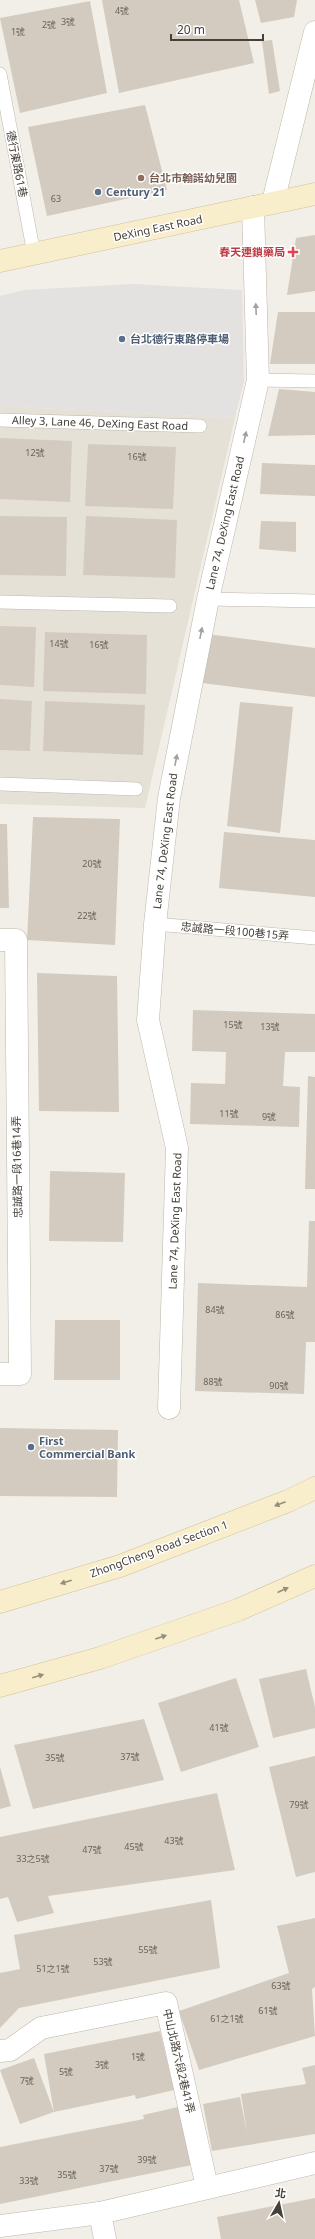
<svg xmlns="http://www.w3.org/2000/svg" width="315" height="2239" font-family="'Noto Sans','Noto Sans TC',sans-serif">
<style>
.residential{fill:#e6e1d7}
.parking{fill:#e4e2e0}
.building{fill:#d3cbbf}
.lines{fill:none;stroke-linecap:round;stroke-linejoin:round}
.lane-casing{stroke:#bdb7ac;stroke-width:14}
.street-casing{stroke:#bdb7ac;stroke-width:23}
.secondary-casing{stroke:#cec19c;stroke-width:23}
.lane{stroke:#fff;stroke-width:13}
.street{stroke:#fff;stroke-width:22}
.secondary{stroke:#f9eecb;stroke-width:22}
.oneway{fill:#a2a09c}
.oneway2{fill:#968e7a}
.education-dot{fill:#8d6e63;stroke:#fff;stroke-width:1.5}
.service-dot{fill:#5c6f8a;stroke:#fff;stroke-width:1.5}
.health-dot{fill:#e0444e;stroke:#fff;stroke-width:1.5}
.labels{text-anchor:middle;stroke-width:3;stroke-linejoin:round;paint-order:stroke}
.number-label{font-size:9px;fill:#68635a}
.street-label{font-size:11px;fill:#454038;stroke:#fff}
.education-label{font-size:11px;font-weight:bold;fill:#785e54;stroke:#fff;text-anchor:start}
.service-label{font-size:11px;font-weight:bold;fill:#4e5e75;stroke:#fff;text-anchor:start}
.health-label{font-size:11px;font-weight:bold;fill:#be3a42;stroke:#fff;text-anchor:end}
</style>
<rect width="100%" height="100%" fill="#f2efe8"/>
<path class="residential" d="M0,406L235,418L145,808L0,804Z"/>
<path class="parking" d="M134,284L242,290L244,381L235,418L0,406V296L25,290Z"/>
<g class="building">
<path d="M102,0H239L254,63L119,93Z"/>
<path d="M255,0H297L294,17L261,23Z"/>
<path d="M90,1L107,93L20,113L0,18Z"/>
<path d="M272,40L280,91L269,94L262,41Z"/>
<path d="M145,105L167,190L47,216L28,127Z"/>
<path d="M315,235V291L287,295L296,238Z"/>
<path d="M278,312H315V364H270Z"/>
<path d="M279,389L315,392V435L268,436Z"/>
<path d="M0,438L72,441L70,502L0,499Z"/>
<path d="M88,444L176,447L173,509L85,506Z"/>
<path d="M262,463L315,465V496L260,494Z"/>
<path d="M0,516L67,517L66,576L0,575Z"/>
<path d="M86,516L177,520L175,578L83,575Z"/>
<path d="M261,521L296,522V552L259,549Z"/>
<path d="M0,626L36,627L34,687L0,685Z"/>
<path d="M45,632L147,635L146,694L43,691Z"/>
<path d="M207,634L315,648V697L202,683Z"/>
<path d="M0,699L32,701L30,751L0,750Z"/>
<path d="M45,701L145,705L143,755L43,751Z"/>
<path d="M240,702L293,707L280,833L227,826Z"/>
<path d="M33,817L120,819L115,945L27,940Z"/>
<path d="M0,824H7L9,908H0Z"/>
<path d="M224,832L315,840V897L219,888Z"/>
<path d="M37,973L117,976L119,1112L39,1111Z"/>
<path d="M193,1010L315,1014V1052H285L283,1086L300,1087L299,1127L190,1124L191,1083L225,1084L226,1052L192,1051Z"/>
<path d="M308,1076L315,1077V1189H305Z"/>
<path d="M50,1171L125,1173L123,1242L49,1241Z"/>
<path d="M309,1221H315V1342H306L304,1394L195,1391L198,1283L307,1287Z"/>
<path d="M55,1320H120V1380H54Z"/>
<path d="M0,1428L118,1430L117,1497L0,1496Z"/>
<path d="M306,1669L315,1707V1728L273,1738L259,1679Z"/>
<path d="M236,1678L259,1747L181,1772L158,1703Z"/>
<path d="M144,1719L164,1780L33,1809L14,1745Z"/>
<path d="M315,1756V1872L296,1877L269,1767Z"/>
<path d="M0,1767L11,1806L0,1809Z"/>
<path d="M217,1793L235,1870L48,1896L54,1913L17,1922L8,1897L0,1899V1837Z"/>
<path d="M211,1900L220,1968L19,2008L0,2028V1973L20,1969L14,1935Z"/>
<path d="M315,1918V1987L312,1989L315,2036L199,2070L179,2011L289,1973L277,1926Z"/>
<path d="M160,2031L174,2090L136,2099L135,2095L54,2112L44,2054Z"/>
<path d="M34,2058L54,2112L20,2124L0,2070Z"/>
<path d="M315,2065V2134L212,2151L203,2104L240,2097L247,2133L241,2094L306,2084L302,2068Z"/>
<path d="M178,2107L192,2165L0,2204V2147L144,2119L143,2115Z"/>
<path d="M315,2198V2239H221L217,2217Z"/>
</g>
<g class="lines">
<g class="lane-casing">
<g id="lane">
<path d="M0,74L34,254"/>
<path d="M258,380L315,381"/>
<path d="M0,420L200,426"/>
<path d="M208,599L315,601"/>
<path d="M0,602L170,606"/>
<path d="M0,784L136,789"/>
<path d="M155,924L315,938"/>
</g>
</g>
<g class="street-casing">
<g id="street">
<path d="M273,202L315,32"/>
<path d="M0,940H16L20,1374H0"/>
<path d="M169,1408L177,1148L148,1020L155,924L169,798L208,599L258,380L253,207"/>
<path d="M0,2051L10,2050L41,2028L166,2003L207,2187"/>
<path d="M100,2213L105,2239"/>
<path d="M0,2226L100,2213L315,2163"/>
</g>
</g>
<g class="secondary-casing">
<g id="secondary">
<path d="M0,261L315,194"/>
<path d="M0,1602L120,1566L288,1501L315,1488"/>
<path d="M0,1686L100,1658L238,1610L315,1576"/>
</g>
</g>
<use href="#lane" class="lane"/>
<use href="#street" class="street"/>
<use href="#secondary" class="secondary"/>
</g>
<defs><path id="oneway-solid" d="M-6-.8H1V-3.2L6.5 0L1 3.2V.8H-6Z"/></defs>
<g class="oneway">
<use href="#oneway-solid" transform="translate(256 309) rotate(-92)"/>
<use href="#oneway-solid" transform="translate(245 437) rotate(-77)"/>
<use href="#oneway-solid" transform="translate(201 633) rotate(-79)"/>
<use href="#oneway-solid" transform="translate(176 760) rotate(-79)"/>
</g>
<g class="oneway2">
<use href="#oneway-solid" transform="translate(280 1504) rotate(159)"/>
<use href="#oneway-solid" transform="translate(66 1582) rotate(163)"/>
<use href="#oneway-solid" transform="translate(283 1590) rotate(-24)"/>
<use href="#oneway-solid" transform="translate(161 1637) rotate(-19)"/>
<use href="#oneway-solid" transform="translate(38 1676) rotate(-16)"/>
</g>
<circle class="education-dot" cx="141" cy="178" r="4"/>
<g class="service-dot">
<circle cx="98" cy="192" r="4"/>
<circle cx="122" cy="339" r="4"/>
<circle cx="31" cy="1447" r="4"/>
</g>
<path class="health-dot" d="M291 246h4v4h4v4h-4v4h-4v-4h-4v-4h4z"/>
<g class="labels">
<g class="number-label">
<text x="122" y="14">4號</text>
<text x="68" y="25">3號</text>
<text x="49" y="28">2號</text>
<text x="18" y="35">1號</text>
<text x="56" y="202">63</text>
<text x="35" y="456">12號</text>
<text x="137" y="460">16號</text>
<text x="59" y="647">14號</text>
<text x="99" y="648">16號</text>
<text x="92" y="867">20號</text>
<text x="87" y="919">22號</text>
<text x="233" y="1028">15號</text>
<text x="270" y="1030">13號</text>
<text x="229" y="1117">11號</text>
<text x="269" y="1120">9號</text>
<text x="215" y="1313">84號</text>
<text x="285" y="1318">86號</text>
<text x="213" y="1385">88號</text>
<text x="279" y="1389">90號</text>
<text x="219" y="1731">41號</text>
<text x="130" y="1760">37號</text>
<text x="55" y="1761">35號</text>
<text x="299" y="1808">79號</text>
<text x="174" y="1844">43號</text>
<text x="134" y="1850">45號</text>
<text x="92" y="1853">47號</text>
<text x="33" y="1862">33之5號</text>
<text x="148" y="1953">55號</text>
<text x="103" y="1965">53號</text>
<text x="53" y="1972">51之1號</text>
<text x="281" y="1989">63號</text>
<text x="268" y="2014">61號</text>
<text x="227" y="2022">61之1號</text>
<text x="138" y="2060">1號</text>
<text x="102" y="2068">3號</text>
<text x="66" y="2075">5號</text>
<text x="27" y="2084">7號</text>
<text x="147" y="2163">39號</text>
<text x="109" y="2172">37號</text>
<text x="67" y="2178">35號</text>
<text x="29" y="2184">33號</text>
</g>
<g class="street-label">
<text transform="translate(17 164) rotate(79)" y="4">德行東路61巷</text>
<text transform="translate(158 228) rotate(-12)" y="4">DeXing East Road</text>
<text transform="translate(100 423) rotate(2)" y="4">Alley 3, Lane 46, DeXing East Road</text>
<text transform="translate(225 523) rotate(-77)" y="4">Lane 74, DeXing East Road</text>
<text transform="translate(165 841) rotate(-83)" y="4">Lane 74, DeXing East Road</text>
<text transform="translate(235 931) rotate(5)" y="4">忠誠路一段100巷15弄</text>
<text transform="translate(17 1167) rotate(-91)" y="4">忠誠路一段16巷14弄</text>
<text transform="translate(175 1221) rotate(-88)" y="4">Lane 74, DeXing East Road</text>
<text transform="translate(159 1549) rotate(-20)" y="4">ZhongCheng Road Section 1</text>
<text transform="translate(179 2061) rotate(77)" y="4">中山北路六段2巷41弄</text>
</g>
<g class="education-label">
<text x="149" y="182">台北市翰諾幼兒園</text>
</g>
<g class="service-label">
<text x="106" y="196">Century 21</text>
<text x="130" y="343">台北德行東路停車場</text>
<text x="39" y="1445">First<tspan x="39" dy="13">Commercial Bank</tspan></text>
</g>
<g class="health-label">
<text x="285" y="256">春天連鎖藥局</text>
</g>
</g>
<g transform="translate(279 2203) rotate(9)" stroke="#ffffff" stroke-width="3" paint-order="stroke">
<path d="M0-3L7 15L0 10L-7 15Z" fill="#454038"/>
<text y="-6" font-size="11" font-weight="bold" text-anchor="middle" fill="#454038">北</text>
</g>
<path d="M171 34v6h92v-6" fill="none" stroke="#454038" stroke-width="2"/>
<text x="177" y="34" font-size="12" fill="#454038" stroke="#ffffff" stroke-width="3" paint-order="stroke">20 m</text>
</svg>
